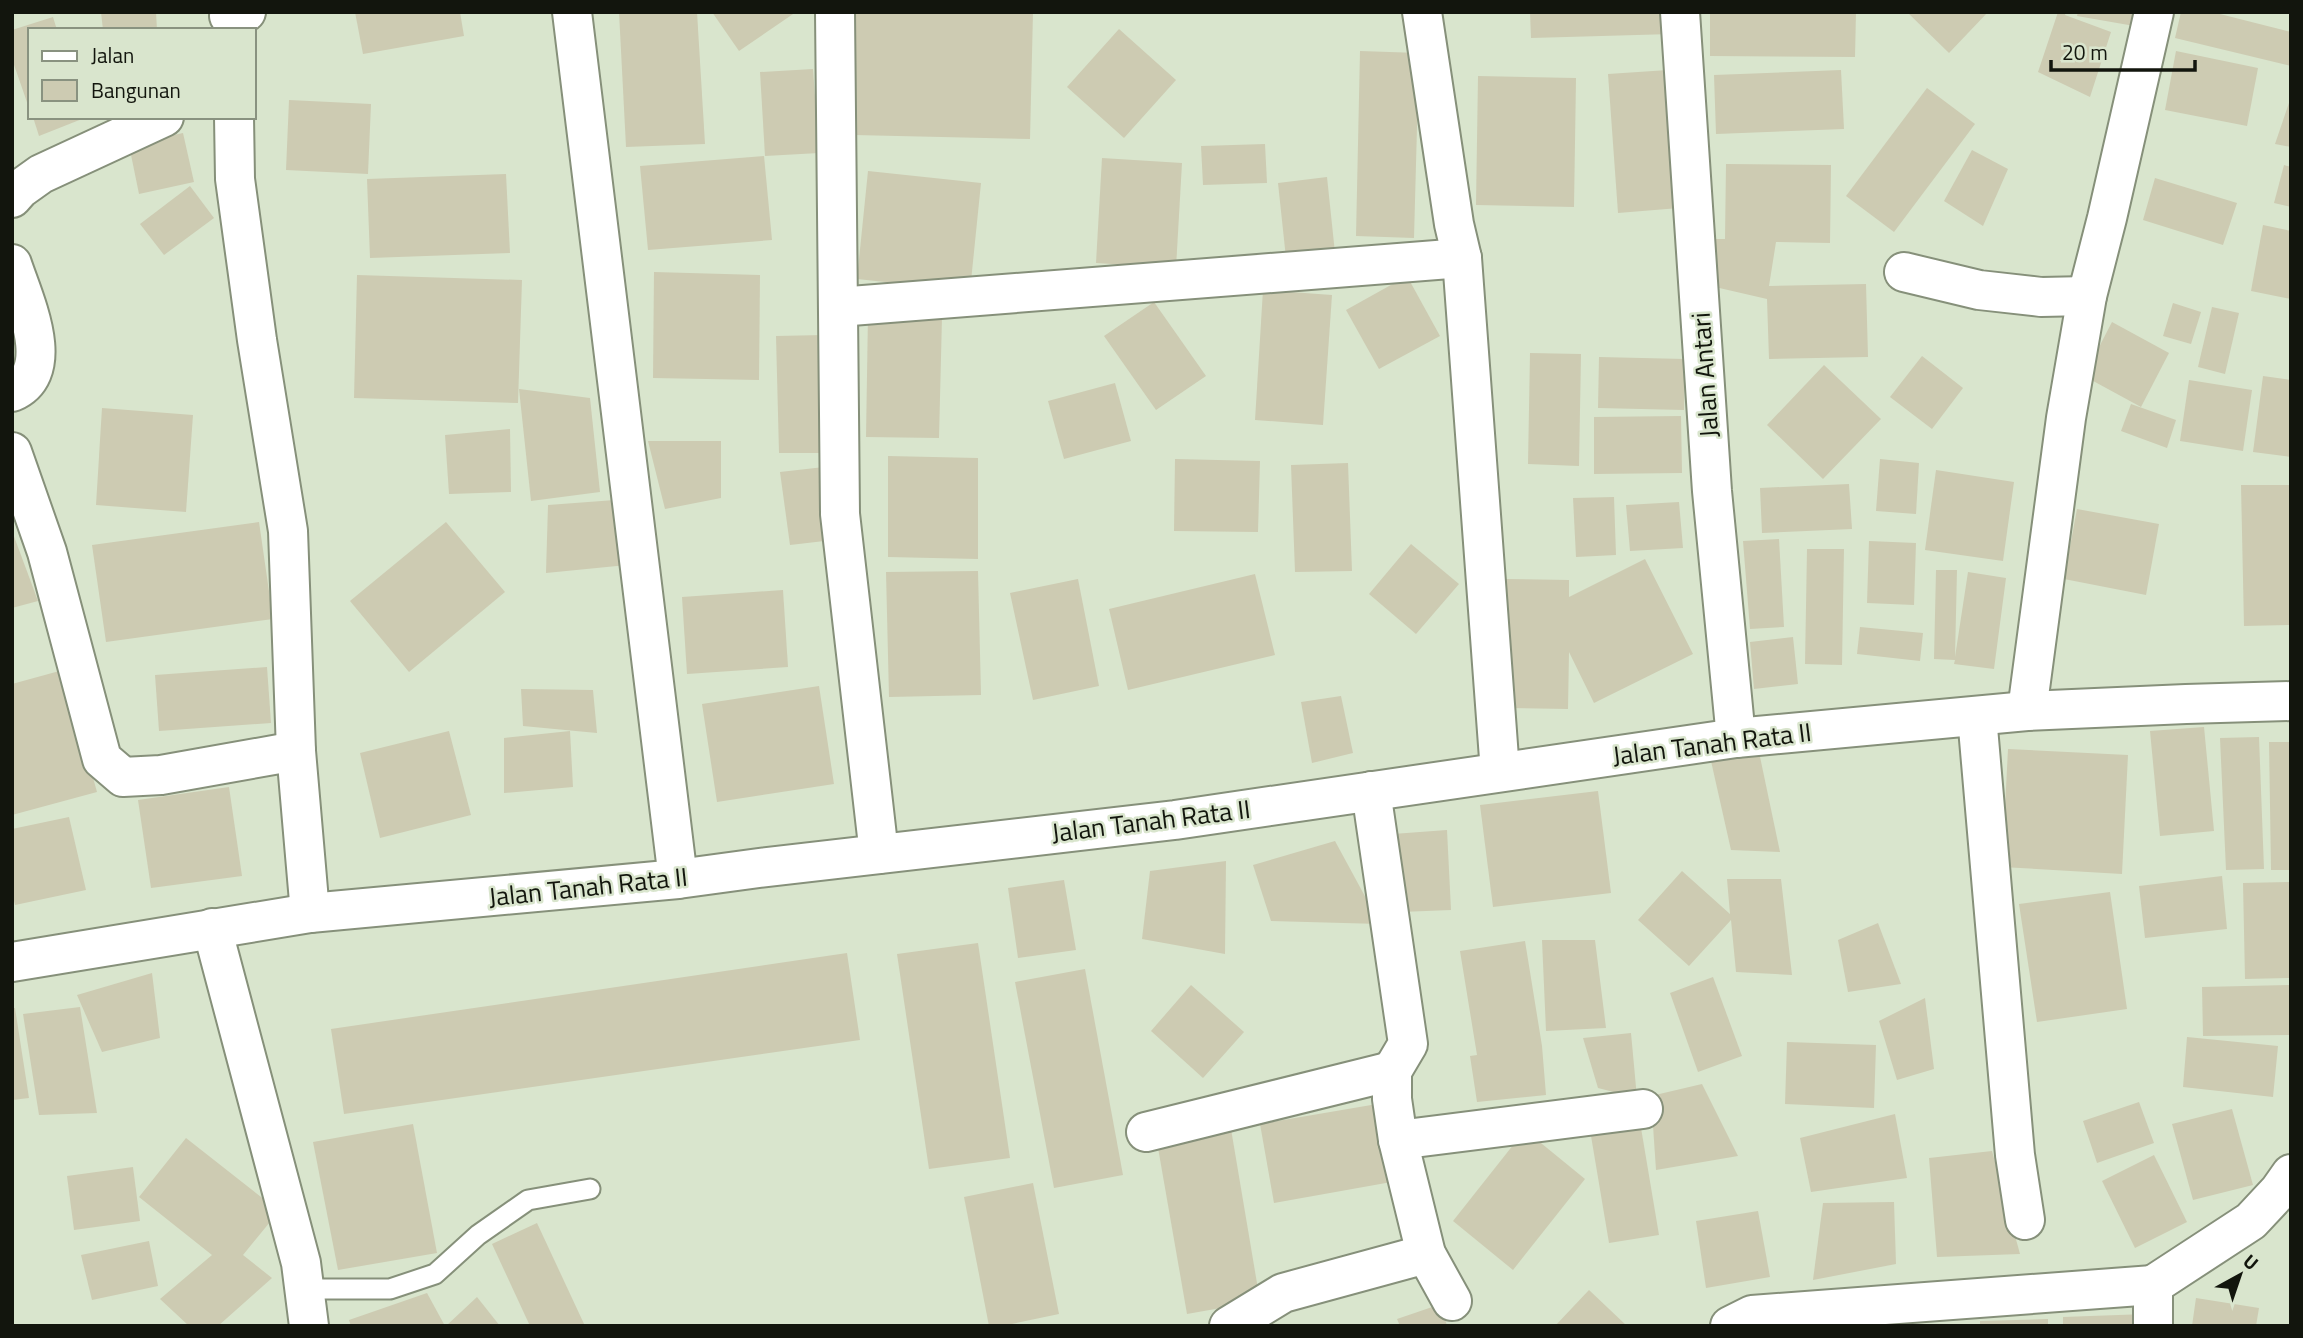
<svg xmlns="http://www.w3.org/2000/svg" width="2303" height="1338" font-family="'Titillium Web',sans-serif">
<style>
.building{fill:#cdcbb2}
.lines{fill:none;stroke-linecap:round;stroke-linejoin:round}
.service-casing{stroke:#86907a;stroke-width:23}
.minor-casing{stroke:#86907a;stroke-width:42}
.service{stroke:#fff;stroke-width:19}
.minor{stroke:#fff;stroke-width:38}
.labels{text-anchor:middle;stroke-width:5;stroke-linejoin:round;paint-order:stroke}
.street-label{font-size:26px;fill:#12150d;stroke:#d9e5cd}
</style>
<rect width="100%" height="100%" fill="#d9e5cd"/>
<g class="building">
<path d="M101,12H156L157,30H103Z"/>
<path d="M355,12H460L464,36L363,54Z"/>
<path d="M619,12H697L705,144L626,147Z"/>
<path d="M712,12H796L739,51Z"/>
<path d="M856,12H1033L1030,139L854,135Z"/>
<path d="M1530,12H1671L1672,34L1531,38Z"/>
<path d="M1710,12H1856L1855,57L1710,56Z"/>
<path d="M1907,12H1988L1949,53Z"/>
<path d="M2058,12H2066L2065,15L2111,32L2090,97L2038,72Z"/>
<path d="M2078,12H2141L2140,27L2077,16Z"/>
<path d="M2181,12H2212L2291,32V66L2175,38Z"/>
<path d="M53,17L57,30H30L29,108L12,59V30Z"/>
<path d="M1119,29L1176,80L1124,138L1067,87Z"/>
<path d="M1360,51L1419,53L1414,238L1356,236Z"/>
<path d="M2176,51L2258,68L2247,126L2165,110Z"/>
<path d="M813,69L819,153L765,156L760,72Z"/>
<path d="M1668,70L1679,208L1618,213L1608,74Z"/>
<path d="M1841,70L1844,129L1716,134L1714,75Z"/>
<path d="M1478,76L1576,78L1574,207L1476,205Z"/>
<path d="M1927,88L1975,124L1894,232L1846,196Z"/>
<path d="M2291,97V147L2275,144Z"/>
<path d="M289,100L371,104L368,174L286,170Z"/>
<path d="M33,117H87L39,136Z"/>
<path d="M183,133L194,182L139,194L129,145Z"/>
<path d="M1265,144L1267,183L1203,185L1201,146Z"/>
<path d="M1972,150L2008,169L1983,226L1944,201Z"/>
<path d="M764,156L772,240L648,250L640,166Z"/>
<path d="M1102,158L1182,163L1176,268L1096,263Z"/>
<path d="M1726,164L1831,165L1830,243L1776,242L1769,286L1866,284L1868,357L1769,359L1767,299L1715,287L1709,239H1725Z"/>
<path d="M2284,165L2291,167V207L2274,203Z"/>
<path d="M868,171L981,183L970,291L857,279Z"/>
<path d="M506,174L510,253L370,258L367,179Z"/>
<path d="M1327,177L1335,253L1286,258L1278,183Z"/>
<path d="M2155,178L2237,203L2223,245L2143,220Z"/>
<path d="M190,186L214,218L164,255L140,224Z"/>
<path d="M2263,225L2291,231V299L2251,291Z"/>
<path d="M654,272L760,275L759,380L653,378Z"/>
<path d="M357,275L522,280L518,403L354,398Z"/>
<path d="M1407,276L1440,336L1379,369L1346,310Z"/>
<path d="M1263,290L1332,295L1323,425L1255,420Z"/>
<path d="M1154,302L1206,376L1156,410L1104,336Z"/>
<path d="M2173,303L2201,312L2191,344L2163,336Z"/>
<path d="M2212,307L2239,313L2225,374L2198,367Z"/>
<path d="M868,314L942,317L939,438L866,437Z"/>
<path d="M2112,322L2169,353L2141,407L2084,376Z"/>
<path d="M824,335L826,453H779L776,336Z"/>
<path d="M1530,353L1581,354L1579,466L1528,464Z"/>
<path d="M1922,356L1963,388L1932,429L1890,397Z"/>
<path d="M1599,357L1685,359L1684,410L1598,408Z"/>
<path d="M1824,365L1881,419L1823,479L1767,425Z"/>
<path d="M2263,376L2291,380V457L2253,452Z"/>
<path d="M2189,380L2252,390L2243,451L2180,441Z"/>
<path d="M1115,383L1131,441L1064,459L1048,401Z"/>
<path d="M519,389L590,398L600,492L531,501Z"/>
<path d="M2131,404L2176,420L2167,448L2121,431Z"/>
<path d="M102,408L193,415L186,512L96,505Z"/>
<path d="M1681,416L1682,473L1594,474V417Z"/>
<path d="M510,429L511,492L449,494L445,435Z"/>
<path d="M648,441H721V498L665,509Z"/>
<path d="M888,456L978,458V559L888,557Z"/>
<path d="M1175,459L1260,461L1258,532L1174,531Z"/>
<path d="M1880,459L1919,463L1916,514L1876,511Z"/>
<path d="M1348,463L1352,571L1295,572L1291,465Z"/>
<path d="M824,467L833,540L790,545L780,472Z"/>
<path d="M1936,470L2014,482L2003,561L1925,550Z"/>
<path d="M1849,484L1852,529L1762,533L1760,488Z"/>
<path d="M2241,485H2291V625L2244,626Z"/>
<path d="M1614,497L1616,555L1576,557L1573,498Z"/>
<path d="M615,500L627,565L546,573L548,505Z"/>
<path d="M1679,502L1683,548L1630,551L1626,505Z"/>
<path d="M2077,509L2159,524L2146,595L2064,579Z"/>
<path d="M259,522L273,619L106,642L92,545Z"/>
<path d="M446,522L505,592L409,672L350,601Z"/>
<path d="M12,531L38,601L12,608Z"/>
<path d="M1779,539L1784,627L1750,629L1743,541Z"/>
<path d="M1869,541L1916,543L1914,605L1867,603Z"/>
<path d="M1411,544L1459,584L1416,634L1369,594Z"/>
<path d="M1807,549H1844L1842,665L1805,664Z"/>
<path d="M1645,559L1693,654L1594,703L1569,652L1568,709L1505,708V579L1569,580V597Z"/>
<path d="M1936,570H1957L1955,657L1968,572L2006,578L1994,669L1954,664L1955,660L1934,659Z"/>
<path d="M978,571L981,695L889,697L886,572Z"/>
<path d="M1255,574L1275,655L1128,690L1109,609Z"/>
<path d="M1078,579L1099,686L1033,700L1010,593Z"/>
<path d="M783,590L788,667L687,674L682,597Z"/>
<path d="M1860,627L1923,633L1920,661L1857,654Z"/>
<path d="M1793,637L1798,684L1754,689L1750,642Z"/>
<path d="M267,667L271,723L159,731L155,675Z"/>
<path d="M63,670L97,792L12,815V684Z"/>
<path d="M819,686L834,784L717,802L702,704Z"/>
<path d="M521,689L593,690L597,733L523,726Z"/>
<path d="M1341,696L1353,753L1312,763L1301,702Z"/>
<path d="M2204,727L2214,831L2160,836L2150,731Z"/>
<path d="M449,731L471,815L380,838L360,753Z"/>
<path d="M570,731L573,787L504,793V738Z"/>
<path d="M2259,737L2264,869L2226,870L2220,738Z"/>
<path d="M2269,742H2291V870H2271Z"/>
<path d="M2008,749L2128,755L2122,874L2002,867Z"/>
<path d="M1759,752L1780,852L1731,850L1711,761Z"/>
<path d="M229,787L242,876L151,888L138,800Z"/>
<path d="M1598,791L1611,893L1493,907L1480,805Z"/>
<path d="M69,817L86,890L15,905L12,893V829Z"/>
<path d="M1447,830L1451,910L1401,912L1393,834Z"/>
<path d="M1335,841L1380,924L1271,921L1253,865Z"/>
<path d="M1226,861L1225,954L1142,939L1150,871Z"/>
<path d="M1682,871L1730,914L1727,879H1781L1792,975L1736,972L1731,920L1689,966L1638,920Z"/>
<path d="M2222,876L2227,929L2145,938L2139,886Z"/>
<path d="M1064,880L1076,950L1018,958L1008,888Z"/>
<path d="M2291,882V978L2245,979L2243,883Z"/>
<path d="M2110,892L2127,1009L2037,1022L2019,904Z"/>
<path d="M1878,923L1901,984L1848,992L1838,940Z"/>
<path d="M1542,940H1595L1606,1028L1546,1031Z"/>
<path d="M1525,941L1542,1046L1546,1095L1477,1102L1470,1056L1477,1055L1460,951Z"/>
<path d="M978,943L1010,1158L929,1169L897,954Z"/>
<path d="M847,953L860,1040L344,1114L331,1029Z"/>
<path d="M1085,969L1123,1175L1054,1188L1015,982Z"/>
<path d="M152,973L160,1038L102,1052L77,995Z"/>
<path d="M1713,977L1742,1056L1698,1072L1670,993Z"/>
<path d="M1191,985L1244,1032L1203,1078L1151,1031Z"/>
<path d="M2291,985V1035L2203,1036L2202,987Z"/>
<path d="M1925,998L1934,1069L1897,1080L1879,1021Z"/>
<path d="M80,1007L97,1113L39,1115L23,1014Z"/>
<path d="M12,1008H15L29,1098L12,1100Z"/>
<path d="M1631,1033L1637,1098L1598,1088L1583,1038Z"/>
<path d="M2187,1037L2278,1046L2273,1097L2183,1087Z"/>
<path d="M1787,1042L1876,1045L1874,1108L1785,1104Z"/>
<path d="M1702,1084L1738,1156L1656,1170L1651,1096Z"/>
<path d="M2139,1102L2154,1143L2097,1163L2083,1121Z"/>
<path d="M1383,1103L1397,1181L1274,1203L1260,1124Z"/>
<path d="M2232,1109L2253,1185L2193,1200L2172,1124Z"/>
<path d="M1895,1114L1907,1178L1811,1192L1800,1138Z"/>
<path d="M1639,1116L1659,1235L1609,1243L1589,1124Z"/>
<path d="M413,1124L437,1253L338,1270L313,1142Z"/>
<path d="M1231,1129L1260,1301L1187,1314L1157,1142Z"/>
<path d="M1525,1130L1585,1179L1513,1270L1453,1221Z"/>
<path d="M186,1138L279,1211L243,1255L272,1278L218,1326H189L160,1299L212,1255L139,1197Z"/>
<path d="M1992,1151L2020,1254L1937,1257L1929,1158Z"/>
<path d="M2154,1155L2187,1222L2135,1248L2102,1181Z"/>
<path d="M133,1167L140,1221L74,1230L67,1176Z"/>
<path d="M1033,1183L1059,1314L1002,1326H989L964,1197Z"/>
<path d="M1894,1202L1896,1264L1813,1280L1823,1203Z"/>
<path d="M1758,1211L1770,1277L1706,1288L1696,1221Z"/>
<path d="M537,1223L585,1326H530L492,1244Z"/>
<path d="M149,1241L158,1286L92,1300L81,1255Z"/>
<path d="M1589,1290L1627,1326H1555Z"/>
<path d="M427,1293L445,1326H351L349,1320Z"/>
<path d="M477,1297L500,1326H446Z"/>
<path d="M2196,1298L2259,1308L2256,1326H2192Z"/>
<path d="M1441,1304L1447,1326H1400L1397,1319Z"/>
<path d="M2146,1314V1326H2063V1317Z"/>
<path d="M2048,1319V1326H1980V1321Z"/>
</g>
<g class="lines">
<g class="service-casing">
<path id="service" d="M304,1289H390L435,1274L478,1235L528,1200L590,1189"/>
</g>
<g class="minor-casing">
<g id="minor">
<path d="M572,12L678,879"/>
<path d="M835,12L840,514L879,854"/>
<path d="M1680,12L1712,491L1736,738"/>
<path d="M229,16L246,12"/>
<path d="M234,117L235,179L257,340L288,531L296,751L310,913"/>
<path d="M12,198L20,189L41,174L164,117"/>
<path d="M1462,258L1500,772"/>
<path d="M12,264C23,298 59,372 12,392"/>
<path d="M1904,272L1979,290L2041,297L2087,296"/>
<path d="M838,307L1462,258L1454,224L1422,12"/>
<path d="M12,452L47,552L102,759L123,777L161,775L296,751"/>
<path d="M2027,711L2066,418L2087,296L2107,218L2154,12"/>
<path d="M1977,716L2015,1155L2025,1220"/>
<path d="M1371,791L1408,1044L1392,1071V1099L1398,1140L1426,1254L1452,1301"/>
<path d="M212,928L301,1263L309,1326"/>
<path d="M12,962L310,913L678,879L759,868L1175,820L1736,738L2027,711L2186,704L2291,701"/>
<path d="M1146,1132L1392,1071"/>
<path d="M1398,1140L1643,1109"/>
<path d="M1229,1326L1283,1293L1426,1254"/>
<path d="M1730,1326L1752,1315L2153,1285"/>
<path d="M2153,1326V1285L2251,1221L2279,1191L2291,1174"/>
</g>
</g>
<use href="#service" class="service"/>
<use href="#minor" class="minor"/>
</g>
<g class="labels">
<g class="street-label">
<text transform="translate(1705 375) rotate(-94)" y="9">Jalan Antari</text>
<text transform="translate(1712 744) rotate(-7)" y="9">Jalan Tanah Rata II</text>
<text transform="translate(1151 821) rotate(-7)" y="9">Jalan Tanah Rata II</text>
<text transform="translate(588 887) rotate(-6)" y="9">Jalan Tanah Rata II</text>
</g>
</g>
<rect width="2303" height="1338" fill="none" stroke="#12150d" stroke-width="28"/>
<rect x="28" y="28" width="228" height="91" fill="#d9e5cd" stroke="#899280" stroke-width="2"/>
<rect x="42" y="51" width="35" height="10" fill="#ffffff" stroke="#899280" stroke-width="2"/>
<text x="91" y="63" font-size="21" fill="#12150d">Jalan</text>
<rect x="42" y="80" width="35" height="21" fill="#cdcbb2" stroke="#899280" stroke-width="2"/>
<text x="91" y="98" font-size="21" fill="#12150d">Bangunan</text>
<g transform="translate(2240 1275) rotate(40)" stroke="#d9e5cd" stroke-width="5" paint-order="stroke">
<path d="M0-5L12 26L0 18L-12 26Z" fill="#12150d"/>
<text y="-10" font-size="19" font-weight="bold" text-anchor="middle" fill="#12150d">U</text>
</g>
<path d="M2051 60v10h144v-10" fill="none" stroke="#12150d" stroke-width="3.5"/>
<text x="2062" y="60" font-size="21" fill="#12150d" stroke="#d9e5cd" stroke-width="5" paint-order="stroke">20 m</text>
</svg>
